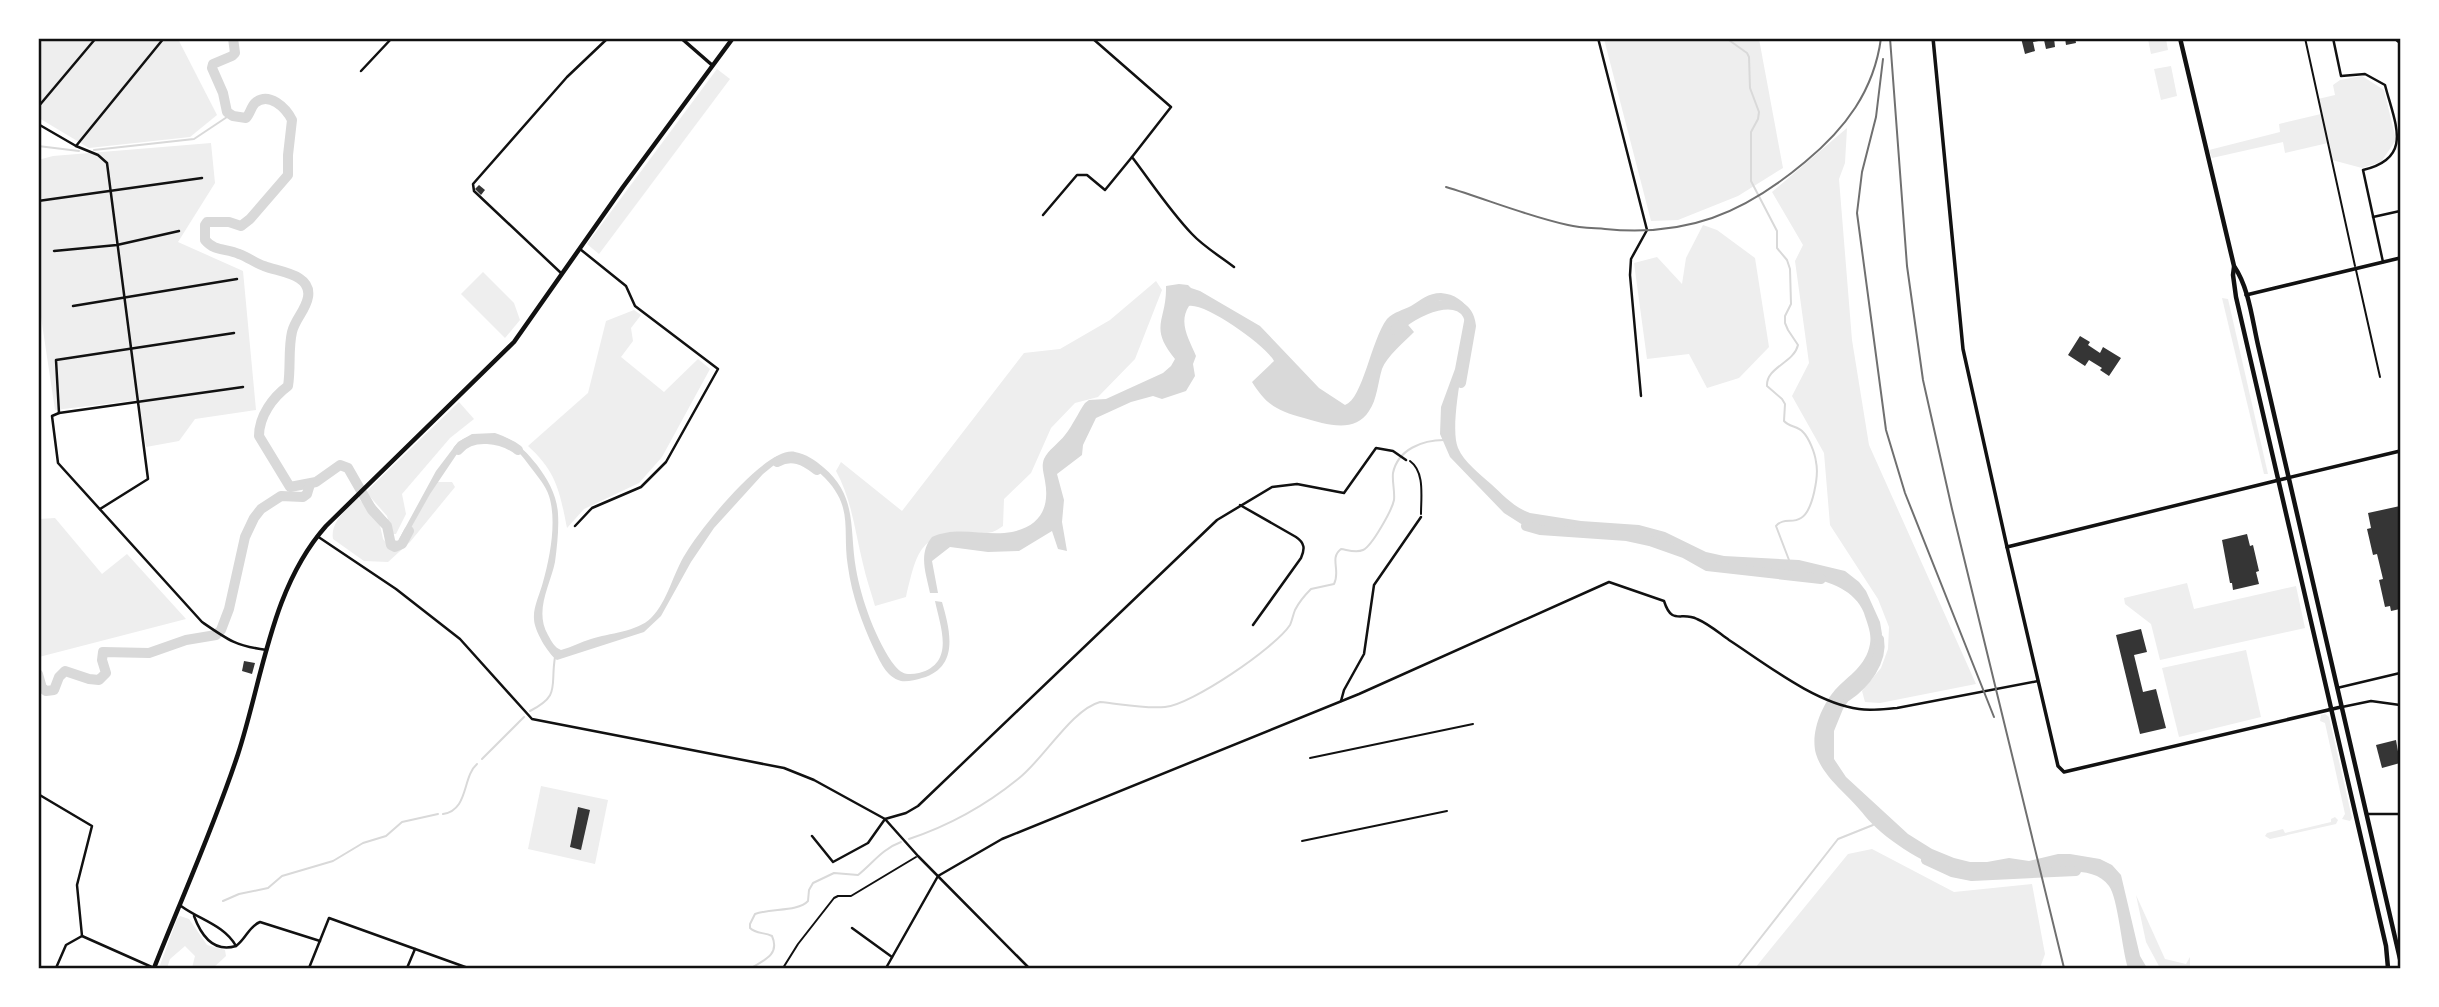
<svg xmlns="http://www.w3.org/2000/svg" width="2439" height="1007" font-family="'IBM Plex Serif',serif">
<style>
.green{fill:#eee}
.water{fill:#d9d9d9}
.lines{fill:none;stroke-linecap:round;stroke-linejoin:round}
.stream{stroke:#d9d9d9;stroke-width:2}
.river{stroke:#d9d9d9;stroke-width:10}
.building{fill:#353535}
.path{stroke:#111;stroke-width:2}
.service{stroke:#111;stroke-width:2}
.pedestrian{stroke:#111;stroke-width:2}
.minor{stroke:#111;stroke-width:2.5}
.tertiary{stroke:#111;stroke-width:3.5}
.secondary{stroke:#111;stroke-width:3.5}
.primary{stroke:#111;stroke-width:4.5}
.rail{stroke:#707070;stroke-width:2}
.neatline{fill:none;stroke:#111;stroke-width:2.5}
</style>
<rect width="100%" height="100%" fill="#fff"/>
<g class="green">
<path d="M39,38L178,39L217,115L190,137L89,148L39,118Z"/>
<path d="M1604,39H1759L1783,168L1738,196L1678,220L1651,221Z"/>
<path d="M2148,39H2166L2168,50L2151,54Z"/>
<path d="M2171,66L2177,96L2161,100L2154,69Z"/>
<path d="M717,69L730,79L599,254L587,244Z"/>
<path d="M2362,76L2384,90L2396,140L2381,162L2362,168L2332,160L2328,143L2285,153L2283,142L2212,158L2209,150L2280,132L2279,124L2321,114L2318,99L2335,95L2333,85L2340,80Z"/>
<path d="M1847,128L1845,163L1839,179L1852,340L1869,445L1976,684L1880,703L1865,702L1862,691L1881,668L1888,649L1889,627L1878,599L1830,525L1824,453L1792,396L1809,363L1795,261L1803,245L1772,192Z"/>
<path d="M211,143L215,183L178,242L243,271L256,410L195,419L179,441L146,447L139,400L55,410L38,297V160L53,156Z"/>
<path d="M1703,225L1717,230L1755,258L1769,347L1739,378L1707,388L1689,354L1647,359L1634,263L1657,257L1682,284L1686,258Z"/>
<path d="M483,272L514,303L520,320L505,338L461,294Z"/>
<path d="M1156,281L1162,290L1135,359L1098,397L1075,403L1051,428L1031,473L1004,499L1003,526C991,535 986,533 971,533C919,532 917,552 906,597L875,606C871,592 866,578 863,564C855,532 852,500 836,471L841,462L902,511L1024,353L1060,349L1110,320Z"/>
<path d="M2222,298L2228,299L2268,474H2264Z"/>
<path d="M634,310L641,315L631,328L633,341L621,357L664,392L698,359L710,369L662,457L639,483L584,509L567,528C560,493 557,472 528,446L588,393L606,321Z"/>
<path d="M459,402L474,419L450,438L402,494L406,514L396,534H392L387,516L366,492Z"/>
<path d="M436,482H452L455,487L410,542L388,562L364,561L333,539C330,522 347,509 358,498L379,521L383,539L390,547L403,540Z"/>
<path d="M55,518L102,574L127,554L186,619L39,657V519Z"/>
<path d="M2187,583L2194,609L2296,586L2305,628L2160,660L2151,624L2125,604L2124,598Z"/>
<path d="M2246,650L2261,717L2179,737L2162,668Z"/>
<path d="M2325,714L2329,717L2352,818L2350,821L2342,819L2345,814L2325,723L2320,721L2321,715Z"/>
<path d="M541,786L608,800L595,864L528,849Z"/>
<path d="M2335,817L2338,820L2336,824L2270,839L2265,836L2267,833L2283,829L2285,833L2331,822V819Z"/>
<path d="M1872,849L1954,892L2032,884L2045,954L2040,968H1755L1848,854Z"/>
<path d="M2136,895L2165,959L2186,964L2190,957V968H2160L2146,942Z"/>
<path d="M180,916L189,919L207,945L225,950L226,956L213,968H192L195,956L185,946L170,959L167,968H159L177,919Z"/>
</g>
<g class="water">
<path d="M1179,284L1188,285L1191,288L1200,291L1260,326L1319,388L1345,405C1363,399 1371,340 1387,319C1394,312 1403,310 1411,306C1421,300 1428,293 1441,293C1454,294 1465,301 1471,313C1468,343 1448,425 1458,448C1464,462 1480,474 1491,484C1503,495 1515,508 1530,513L1581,521L1639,525L1665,532L1706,552L1724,556L1799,560L1845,571L1859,582L1866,591L1880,622L1882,634L1875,661L1843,709L1834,731V759L1846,777L1908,834L1932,849L1954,858L1970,862H1987L2009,858L2029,861L2058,854H2070L2100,859L2112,865L2121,875L2140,956L2147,968H2128C2122,950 2118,898 2109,886C2096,867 2063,871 2044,873C2036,874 2026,873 2018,873C1995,873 1971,877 1949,871C1923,864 1882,837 1865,816C1851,797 1823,778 1816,754C1810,733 1822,705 1835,690C1849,675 1866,666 1870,644C1872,633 1867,623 1864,613C1855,590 1830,582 1808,577L1700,564L1689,560L1678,550L1641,535L1539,530L1526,527L1504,513L1450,457L1440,434L1441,407L1455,369L1465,316C1452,285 1421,307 1404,320L1414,332C1404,342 1387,356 1382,369C1378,382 1377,400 1369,411C1355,434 1325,424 1304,418C1278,411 1267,406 1252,382L1274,361C1265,345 1206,303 1189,306C1178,323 1189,339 1196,356L1193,364L1195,376L1186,391L1162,399L1153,396L1131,402L1096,418L1083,445L1082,455L1057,474L1064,500L1062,522L1067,551L1058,549L1052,531L1019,551L988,552L950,547L932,561L938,593H930C926,573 918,554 932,537C958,525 985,537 1012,532C1040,526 1050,508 1045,481C1044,473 1041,467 1044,459C1048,450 1059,443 1065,435C1073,425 1078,413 1085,403L1089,400L1106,399L1163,373L1171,366L1175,359C1148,326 1167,321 1166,286Z"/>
<path d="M495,433C514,439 525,450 537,465C548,480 557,495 558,514C559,529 557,547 555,562C550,586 534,611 548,635C552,642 554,647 561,650C572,647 581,642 591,639C609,633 637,632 651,618C668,601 673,573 686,553C700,529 767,445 795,452C806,454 815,460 823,467C858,496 849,529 856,569C861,599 877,643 895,666C902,675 909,675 919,673C956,663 940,626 935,601L942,602C950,630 960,667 922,678C916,680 907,682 901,681C886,677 880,661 874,649C862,623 852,596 848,567C842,530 854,508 825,478C814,467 803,460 788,457L779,461L763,474L714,528L691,562L661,616L644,632L557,660C548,654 534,630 534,619C533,607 540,594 543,582C550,557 557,521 549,496C546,486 538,477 532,469C524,459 517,447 504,443C492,439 473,437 463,445L430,494L403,542L399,545L390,542L386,526L364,500L368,497L389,521L393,540L398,541L436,471L458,442L472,434Z"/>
</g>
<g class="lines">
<g class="stream">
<path d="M1726,38L1747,53L1749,57L1750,88L1759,112L1758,119L1751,132V181L1777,231V248L1787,260L1790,269L1791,304L1785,316V323L1788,330L1798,345C1794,363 1766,367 1767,386L1782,399L1785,404L1784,421C1789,427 1798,426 1803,432C1809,438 1815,453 1816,462C1819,475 1813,511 1801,518C1792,524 1784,517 1776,526L1789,560"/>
<path d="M38,146L79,151"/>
<path d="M94,150L194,139L230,115"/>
<path d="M530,711C561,695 550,687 555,657"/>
<path d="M482,759L524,717"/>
<path d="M443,814C469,810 462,777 477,764"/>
<path d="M909,839C948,826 986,805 1018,779C1044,759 1071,710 1100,702C1121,704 1144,709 1165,707C1191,705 1275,648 1290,625C1292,621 1293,615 1295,610C1299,602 1305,595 1311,589L1334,584C1341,571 1329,558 1341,549C1348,550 1356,553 1363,550C1372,546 1392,510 1394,500C1395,491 1392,482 1393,473C1398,449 1423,440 1444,440"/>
<path d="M223,901L239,894L268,888L282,876L333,861L363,843L386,836L402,822L438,814"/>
<path d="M751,968C765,960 780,954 772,936C764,932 756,934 750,928V924L755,914C771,908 798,912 808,901L809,890L813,883L834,873L858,875C873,863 882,849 901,842"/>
<path d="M1737,968L1838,839L1873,825"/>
</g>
<g class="river">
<path d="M233,38L235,53L232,56L213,64L212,68L223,93L227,112L233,116L246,118C250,114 251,107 255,103C269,91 286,108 292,120L288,155V175L250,219L241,226L229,222H207L205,225V240C215,252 227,248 239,254C248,257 255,263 264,266C279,272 312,274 308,297C306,310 295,319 292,332C288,349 291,368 288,386C273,397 259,416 259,436L290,487L316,482L340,465L348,468L372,510L387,526L391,545L395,547L402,544L409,531"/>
<path d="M1395,330C1411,312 1466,285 1471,326L1461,383"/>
<path d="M458,450C472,433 502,438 518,450"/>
<path d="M777,462C792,454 804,460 817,470"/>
<path d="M1526,526L1540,530L1627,536L1650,541L1684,553L1707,566L1821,579"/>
<path d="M38,674L42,688L46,691L54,690L59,677L65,671L89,679L99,680L106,673L102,660L103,652L149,653L186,640L216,635L221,630L229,609L245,537L254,518L261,509L281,496L303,497L307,494L310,484"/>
<path d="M1847,696C1865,684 1883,661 1879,639"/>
<path d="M1926,860L1952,872L1972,876L2076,871"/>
</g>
</g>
<g class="building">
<path d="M2021,38H2054L2055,47L2046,49L2044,40L2033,42L2035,51L2025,54Z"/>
<path d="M2065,38H2075L2076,43L2066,45Z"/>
<path d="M479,185L485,190L481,195L475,189Z"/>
<path d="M2080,336L2090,342L2088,345L2100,353L2103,347L2121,358L2109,376L2100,370L2102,368L2089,360L2085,366L2068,355Z"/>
<path d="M2400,506V609L2391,611L2390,606L2385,607L2379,580L2383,579L2377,554L2373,555L2367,529L2371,528L2368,513Z"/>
<path d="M2247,534L2250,546L2253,545L2259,571L2256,572L2259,584L2233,590L2232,583H2230L2222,540Z"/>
<path d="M2141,629L2147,652L2134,655L2143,692L2156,689L2166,728L2140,734L2116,635Z"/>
<path d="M244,661L255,663L252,674L242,671Z"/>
<path d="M2396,740L2400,763L2382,768L2376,745Z"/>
<path d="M578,807L590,810L581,850L570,847Z"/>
</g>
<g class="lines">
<path class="path" d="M1410,461C1425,472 1421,496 1421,514"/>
<g class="service">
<path d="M2356,270L2380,377"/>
<path d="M1310,758L1473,724"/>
<path d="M1302,841L1447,811"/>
<path d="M783,968L798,944L834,898L838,896H851L916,857"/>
</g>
<path class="pedestrian" d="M2305,38L2355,266"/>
<g class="minor">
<path d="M1092,38L1171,107L1132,157C1151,182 1170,211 1192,234C1204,247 1220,256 1234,267"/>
<path d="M1598,38L1647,230L1631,259L1630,275L1641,396"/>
<path d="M2333,38L2341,76L2365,74L2385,85C2395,124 2414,158 2363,170L2383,262"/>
<path d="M2394,38L2400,43"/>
<path d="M361,71L392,38"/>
<path d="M38,107L96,38"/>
<path d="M38,124L76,146L98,155L107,163L148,479L100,509"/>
<path d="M76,146L164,38"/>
<path d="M38,201L202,178"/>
<path d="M1043,215L1077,175H1087L1105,190L1132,157"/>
<path d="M2373,217L2400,211"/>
<path d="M54,251L117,245L179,231"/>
<path d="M561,273L474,191L473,184L567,77L608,38"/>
<path d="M73,306L237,279"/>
<path d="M243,387L59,413L52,416L58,463L202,622C228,640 236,646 267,650"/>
<path d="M59,413L56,360L234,333"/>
<path d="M1240,505L1296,537C1305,543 1305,549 1301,558L1253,625"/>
<path d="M575,526L592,508L641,487L666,462L718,369L635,306L626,286L580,249"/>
<path d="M317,536L396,589L460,639L532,719L784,768L814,780L885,819L918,856L1029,968"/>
<path d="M2337,688L2400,673"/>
<path d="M1341,701L1344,690L1364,654L1374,585L1421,517"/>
<path d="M2342,707L2371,701L2400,705"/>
<path d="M38,794L92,826L77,885L82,936L66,945L56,968"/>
<path d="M2366,814H2400"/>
<path d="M812,836L833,862L868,843L885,819L906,813L918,806L1217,520L1272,487L1297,484L1344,493L1376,448L1393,451L1406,460"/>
<path d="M181,906C200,920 224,925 236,946C246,939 249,926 260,922L320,941"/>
<path d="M194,916C201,935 213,953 236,946"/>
<path d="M852,928L892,957"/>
<path d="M82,936L154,968"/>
<path d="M309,968L329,918L468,968"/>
<path d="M407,968L415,949"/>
<path d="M886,968L938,876L1002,839L1359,694L1609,582L1664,601C1672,626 1681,611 1697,619C1709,624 1719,633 1729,640C1766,664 1815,703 1859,709C1871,711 1884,709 1897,708L2038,681"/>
</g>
<g class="tertiary">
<path d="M2246,295L2400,258"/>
<path d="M2279,480L2400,451"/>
<path d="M2007,547L2058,766L2064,772L2341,707"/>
</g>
<g class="secondary">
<path d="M681,38L712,65"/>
<path d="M1933,38L1963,349L2007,547L2279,480"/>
</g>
<g class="primary">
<path d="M2180,38L2234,266C2249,288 2252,319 2258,345L2400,959"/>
<path d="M2234,267L2233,275L2236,297L2386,946L2388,968"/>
<path d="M154,968C182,897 214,827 238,754C263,677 271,588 326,526L514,342L623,187L733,38"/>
</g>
<g class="rail">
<path d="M1890,38L1907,266L1923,380L1952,509L2064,968"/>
<path d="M1883,59L1876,117L1862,172L1857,213L1886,430L1905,493L1994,717"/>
<path d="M1446,187C1486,199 1527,216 1568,225C1580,228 1593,228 1605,229C1686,237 1743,214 1805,162C1845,129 1874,91 1881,38"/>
</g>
</g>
<rect width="2439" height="1007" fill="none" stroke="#ffffff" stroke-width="80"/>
<rect x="40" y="40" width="2359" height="927" class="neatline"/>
</svg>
